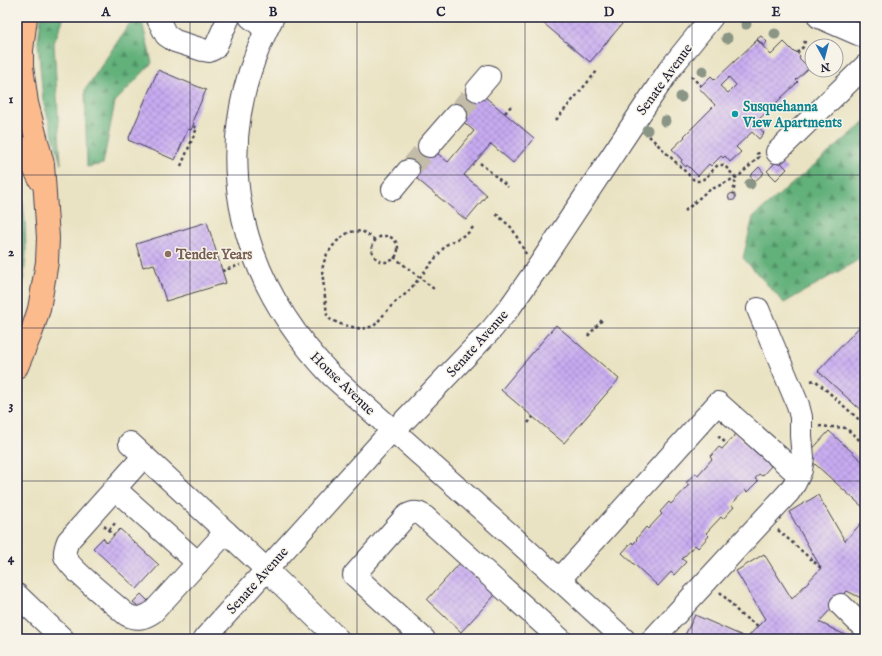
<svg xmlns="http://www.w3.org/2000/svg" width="882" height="656" font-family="'IM FELL English',serif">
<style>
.forest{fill:url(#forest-firs);stroke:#42695a}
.building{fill:url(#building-cross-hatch);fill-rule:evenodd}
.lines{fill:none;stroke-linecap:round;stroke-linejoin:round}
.minor-tunnel{stroke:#c2bca8;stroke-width:22;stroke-dasharray:22 11;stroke-linecap:butt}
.minor-casing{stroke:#403f4f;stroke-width:24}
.major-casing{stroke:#403f4f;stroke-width:24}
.path{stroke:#403f4f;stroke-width:2.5;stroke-dasharray:3 3;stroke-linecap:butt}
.minor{stroke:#fff;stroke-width:22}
.major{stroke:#fbbb8d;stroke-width:22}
.tree{fill:#8a9586}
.grid{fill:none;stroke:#22223b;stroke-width:1;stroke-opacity:0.55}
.culture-dot{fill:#0f9aa8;stroke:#f7f3e8;stroke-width:1.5}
.education-dot{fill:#8d6e63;stroke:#f7f3e8;stroke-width:1.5}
.labels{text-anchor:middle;stroke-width:3;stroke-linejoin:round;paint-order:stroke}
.street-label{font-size:14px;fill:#22223b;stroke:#f7f3e8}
.culture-label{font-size:14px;font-weight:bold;fill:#0d838f;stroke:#f7f3e8;text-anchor:start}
.education-label{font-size:14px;font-weight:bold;fill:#785e54;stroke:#f7f3e8;text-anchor:start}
.neatline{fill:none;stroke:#22223b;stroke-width:1.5}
.grid-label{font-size:13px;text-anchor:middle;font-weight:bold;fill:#22223b}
</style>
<defs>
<pattern id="forest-firs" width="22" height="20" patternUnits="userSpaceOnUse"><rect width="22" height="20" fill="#62b07a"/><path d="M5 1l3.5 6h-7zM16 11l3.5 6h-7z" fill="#508f65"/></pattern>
<pattern id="building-cross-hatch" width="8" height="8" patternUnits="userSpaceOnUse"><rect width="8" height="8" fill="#c8abf2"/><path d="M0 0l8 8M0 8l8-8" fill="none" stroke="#a28bc5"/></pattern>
</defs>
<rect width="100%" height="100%" fill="#f7f3e8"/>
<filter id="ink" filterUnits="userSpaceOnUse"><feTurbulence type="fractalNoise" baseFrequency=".025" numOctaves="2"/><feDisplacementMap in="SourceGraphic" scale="8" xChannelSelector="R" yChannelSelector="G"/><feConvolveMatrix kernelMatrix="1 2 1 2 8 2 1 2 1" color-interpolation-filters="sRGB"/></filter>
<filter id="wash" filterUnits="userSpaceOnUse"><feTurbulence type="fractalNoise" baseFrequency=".012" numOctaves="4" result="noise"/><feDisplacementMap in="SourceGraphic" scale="16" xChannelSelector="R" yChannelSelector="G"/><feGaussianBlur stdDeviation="0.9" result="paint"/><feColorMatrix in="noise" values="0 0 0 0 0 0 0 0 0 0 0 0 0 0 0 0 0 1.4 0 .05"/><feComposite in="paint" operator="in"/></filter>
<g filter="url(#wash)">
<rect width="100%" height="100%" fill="#eae3c3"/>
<g class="forest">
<path d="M41,17H64L54,43L61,164L43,100L38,42Z"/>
<path d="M134,17H141L152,63L115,102L103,164L87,167L85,90Z"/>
<path d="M865,122V256L784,303L743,258L753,217Z"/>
<path d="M17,184L22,196L25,222L26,253L23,287L17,310Z"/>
</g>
<g id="blocks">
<g class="building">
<path d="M536,17H628L590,62Z"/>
<path d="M761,36L767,42L764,46L757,39Z"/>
<path d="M757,40L771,55L784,42L794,52L795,51L800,56L799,58L809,68L796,80L798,82L755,123L764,133L759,139L752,132L736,147L741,152L730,162L725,156L723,158L721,156L711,166L709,164L698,176L687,165L686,167L681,162L682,160L672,149L685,137L684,136L715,105L699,88L711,76L715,80ZM729,77L736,85L728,93L720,86Z"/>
<path d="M158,70L206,90L192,122L194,123L191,130L188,129L175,160L128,140Z"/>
<path d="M472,86L534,138L513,163L491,144L464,175L487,195L466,220L404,168L425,143L448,162L474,131L451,111Z"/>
<path d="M778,160L787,169L776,180L767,171Z"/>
<path d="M759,167L764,173L755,181L750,176Z"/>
<circle cx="732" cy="197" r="3.5"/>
<path d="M207,222L226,283L166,301L154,264L143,267L136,244Z"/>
<path d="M865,321V414L818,371Z"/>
<path d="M556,325L619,379L564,443L501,390Z"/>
<path d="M829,431L865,464V509L806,456Z"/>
<path d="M736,434L771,466L762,476L759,474L755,479L758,481L747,492L745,490L731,505L734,507L723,519L721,517L706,533L709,536L698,548L695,545L682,559L686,562L674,575L671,572L658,586L622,553L632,542L633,544L637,540L636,539L646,527L648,529L662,514L660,512L669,502L671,504L689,485L686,483L695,473L698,475L712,459L710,457L719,447L722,449Z"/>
<path d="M818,495L845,541L865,519V600L847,591L819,622L853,639H683L695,615L747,638L758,626L765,619L736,571L764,554L792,599L821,568L789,512Z"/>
<path d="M120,529L159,565L137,589L93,548L103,538L107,543Z"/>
<path d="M460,563L495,595L461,632L427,600Z"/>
<path d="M141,594L149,602L142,610L133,602Z"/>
</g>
</g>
</g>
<g filter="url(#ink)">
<use href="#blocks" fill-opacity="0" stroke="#403f4f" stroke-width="1"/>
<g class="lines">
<g class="minor-tunnel">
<path d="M456,115L477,90"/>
<path d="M408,171L429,146"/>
</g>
<g class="minor-casing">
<g id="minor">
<path d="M157,17L166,35L175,41L203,50L209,51L215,48L229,17"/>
<path d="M250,17L259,24L265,32"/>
<path d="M273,17C206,145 234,273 332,376L515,539L624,639"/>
<path d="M819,17L865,37"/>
<path d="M477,90L489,76"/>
<path d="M429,146L456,115"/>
<path d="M777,152L865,66"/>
<path d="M393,189L408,171"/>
<path d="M130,443L267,570L338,639"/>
<path d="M144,456L68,541C66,546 64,551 65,556C68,567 115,605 127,615C137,620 144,618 153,612L226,532"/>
<path d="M115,489L198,563"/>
<path d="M559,580L718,403L799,475"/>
<path d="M17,595L63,639"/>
<path d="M841,605L865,629"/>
<path d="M204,639L385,438L402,423L492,329L510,307L538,267L669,70L712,17"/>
<path d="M424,639L354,575L406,516C414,511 419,512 425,517L560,639"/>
<path d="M653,639L789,492L795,483L801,470L803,457L801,436V417L798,405L758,309"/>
</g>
</g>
<g class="major-casing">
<g id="major">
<path d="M17,146L32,164L40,180"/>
<path d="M17,367L32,331L39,309L47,262L48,238L43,164L27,103L22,67V50L26,17"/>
</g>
</g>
<g class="path">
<path d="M797,53L803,47L806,38"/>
<path d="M824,70H825"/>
<path d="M691,76L701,86"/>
<path d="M505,113L512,105"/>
<path d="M556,120L597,71"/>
<path d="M649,136L695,181C706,182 710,171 718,165H724L736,178L733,194"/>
<path d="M480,163L508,187"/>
<path d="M181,166L197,128L193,126"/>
<path d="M685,211L706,192L739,176L759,157L757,154L760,152"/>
<path d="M496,214L512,228L526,254"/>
<circle cx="385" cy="249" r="13"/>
<path d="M375,240L362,231L349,232L336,242L327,254L324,262L322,270L327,315L331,320L343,325L362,329L374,326L393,304L408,292L446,245L468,233L475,225"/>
<path d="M394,257L434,289"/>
<path d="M222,271L240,265"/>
<path d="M588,336L602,320"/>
<path d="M811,381L815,380L865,425"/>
<path d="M528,423L533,417"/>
<path d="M819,426L846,428L865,445"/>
<path d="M718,436L727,444"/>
<path d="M104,526L114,535"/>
<path d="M109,530L117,521"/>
<path d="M778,530L821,568"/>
<path d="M720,592L741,615L758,626"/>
</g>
<use href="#minor" class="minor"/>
<use href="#major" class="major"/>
</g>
<g class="tree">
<circle cx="746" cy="24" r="5.5"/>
<circle cx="775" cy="34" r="5.5"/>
<circle cx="727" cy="38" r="5.5"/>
<circle cx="703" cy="71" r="5.5"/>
<circle cx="681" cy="97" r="5.5"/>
<circle cx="665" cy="121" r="5.5"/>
<circle cx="647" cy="130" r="5.5"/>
<circle cx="750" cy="184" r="5.5"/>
</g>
</g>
<path class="grid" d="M190,17V639M357,17V639M525,17V639M692,17V639M17,175H865M17,328H865M17,481H865"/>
<circle class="culture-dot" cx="735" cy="114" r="4"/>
<circle class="education-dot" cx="168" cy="254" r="4"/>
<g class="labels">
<g class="street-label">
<text transform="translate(664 79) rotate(-54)" y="5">Senate Avenue</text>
<text transform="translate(477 343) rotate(-48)" y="5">Senate Avenue</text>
<text transform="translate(343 383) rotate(44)" y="5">House Avenue</text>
<text transform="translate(257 580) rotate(-48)" y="5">Senate Avenue</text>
</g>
<g class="culture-label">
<text x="743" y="111">Susquehanna<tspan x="743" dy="16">View Apartments</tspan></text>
</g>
<g class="education-label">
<text x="176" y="259">Tender Years</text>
</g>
</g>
<rect width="882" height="656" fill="none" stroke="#f7f3e8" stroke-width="44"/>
<g transform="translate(824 58) rotate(173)"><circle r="19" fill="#f7f3e8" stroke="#a29fa3"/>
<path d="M0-3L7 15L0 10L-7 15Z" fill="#1f6fb2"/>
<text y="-6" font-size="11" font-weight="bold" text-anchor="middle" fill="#22223b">N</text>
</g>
<rect x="22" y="22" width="838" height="612" class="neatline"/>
<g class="grid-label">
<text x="106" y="16">A</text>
<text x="273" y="16">B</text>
<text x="441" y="16">C</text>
<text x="609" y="16">D</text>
<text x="776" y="16">E</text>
<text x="11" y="103">1</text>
<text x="11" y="256">2</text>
<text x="11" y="409">3</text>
<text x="11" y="562">4</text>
</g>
</svg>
